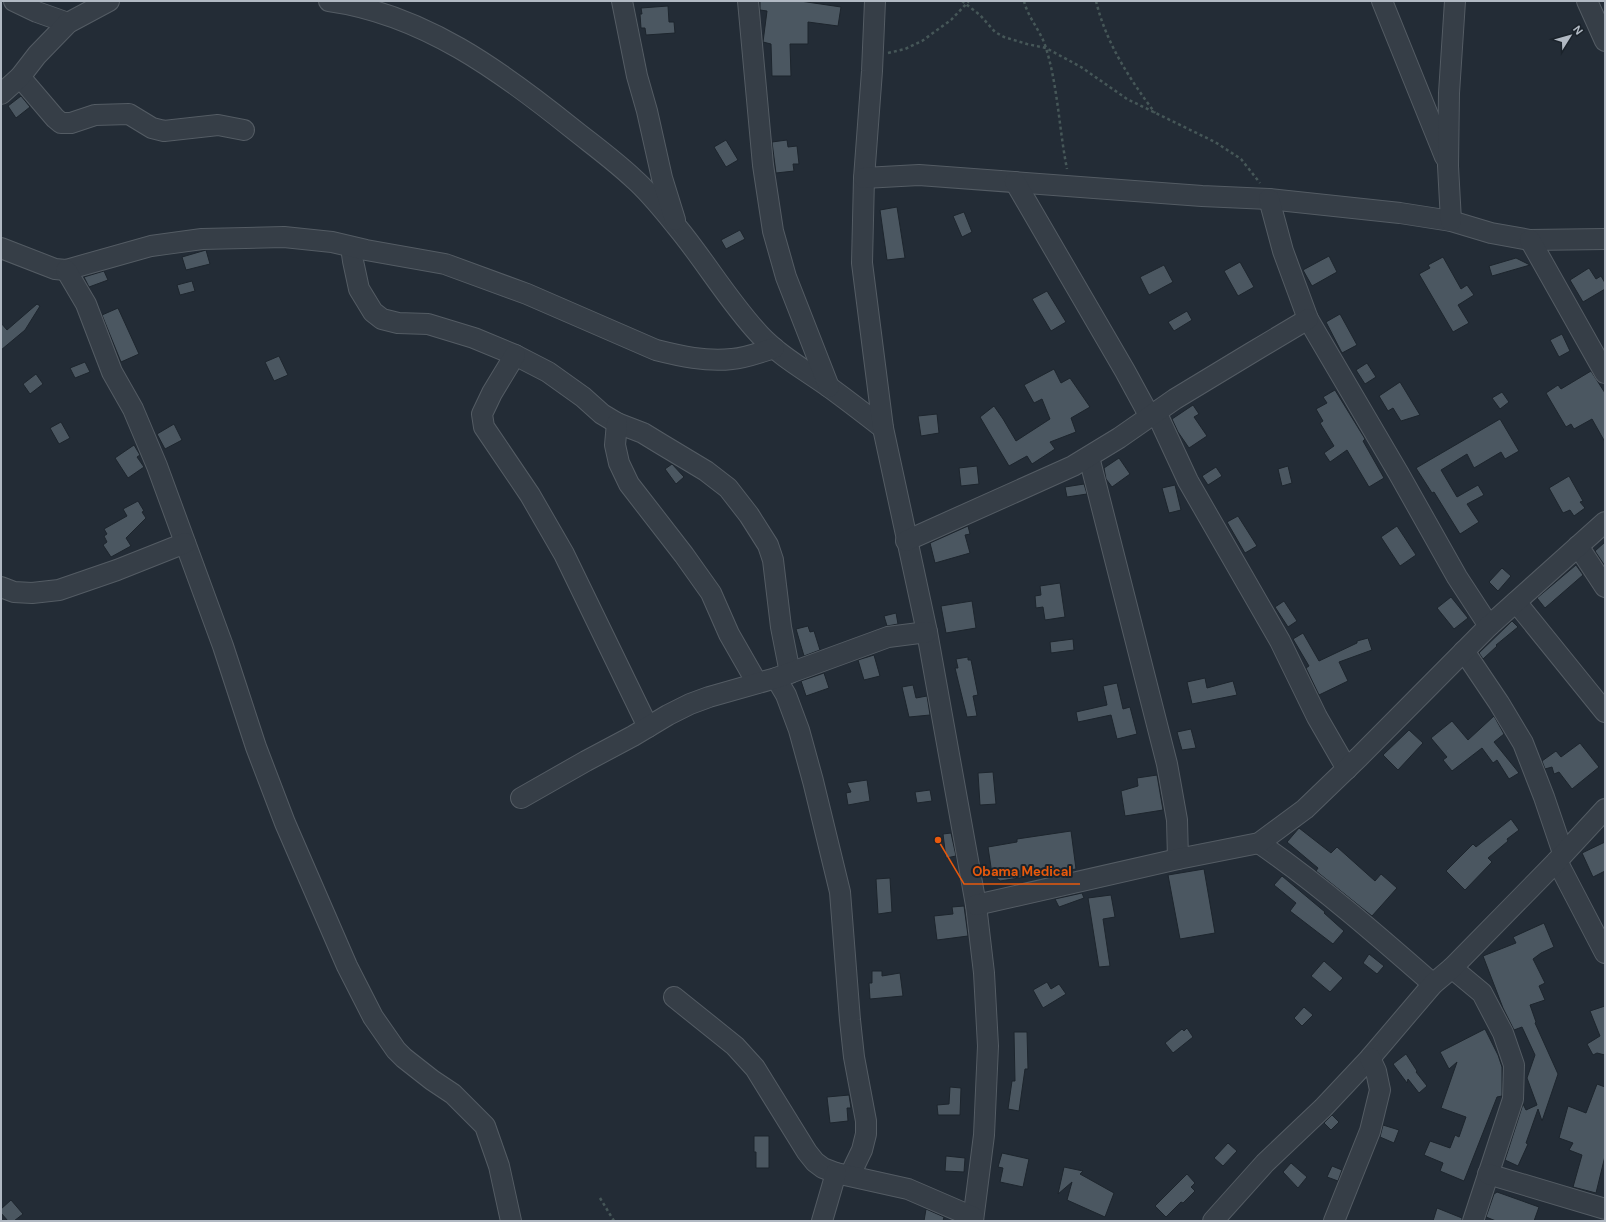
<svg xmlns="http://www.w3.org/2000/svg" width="1606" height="1222" font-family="'DM Sans',sans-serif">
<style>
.building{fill:#4b5761;stroke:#1d252d}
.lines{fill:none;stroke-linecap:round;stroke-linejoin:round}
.minor-casing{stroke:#545c64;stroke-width:22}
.path{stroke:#465758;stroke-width:2.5;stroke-dasharray:3 3;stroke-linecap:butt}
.minor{stroke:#363e47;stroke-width:20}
.leader{fill:none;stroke:#e8590c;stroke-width:1.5}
.callout-dot{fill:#e8590c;stroke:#1b232b;stroke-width:1.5}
.callout-label{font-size:13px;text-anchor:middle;font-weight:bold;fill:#e8590c;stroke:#1b232b;stroke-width:4;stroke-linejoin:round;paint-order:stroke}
</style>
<rect width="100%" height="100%" fill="#232c36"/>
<g class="building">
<path d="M760,1H800L841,7L838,26L808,22V44H790L791,76H772L771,44L763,42L767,11L760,10Z"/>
<path d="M668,6L669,22H674L675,33L646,35L645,28H641L640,14H642L641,8Z"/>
<path d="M21,96L30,107L16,118L8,106Z"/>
<path d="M726,140L738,160L726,167L714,147Z"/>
<path d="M787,140L788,147L797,146L799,164H793L794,171L776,173L772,142Z"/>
<path d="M897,207L905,258L887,260L880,210Z"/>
<path d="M964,212L972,232L962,237L953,216Z"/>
<path d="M740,230L745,239L726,249L721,240Z"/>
<path d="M206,250L210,264L186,270L182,257Z"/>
<path d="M1329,256L1337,272L1312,286L1303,270Z"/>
<path d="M1443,257L1461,289L1467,285L1474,295L1458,305L1469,323L1453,332L1419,274L1430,268L1428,265Z"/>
<path d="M1516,258L1530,265L1492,276L1489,266Z"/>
<path d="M1240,262L1254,287L1238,296L1224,271Z"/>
<path d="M1164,265L1173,282L1149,295L1140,277Z"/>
<path d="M1589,268L1596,279L1601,276L1605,283V289L1583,302L1570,280Z"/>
<path d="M104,271L108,280L89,287L84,277Z"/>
<path d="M192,281L195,291L180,295L177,285Z"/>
<path d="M1047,291L1066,322L1051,331L1032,299Z"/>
<path d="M37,304L40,306L25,330L1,350V323L7,330Z"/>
<path d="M118,308L139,354L121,362L102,315Z"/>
<path d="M1187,311L1192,320L1174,331L1168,322Z"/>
<path d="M1340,314L1357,345L1342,353L1326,322Z"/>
<path d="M1562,334L1570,351L1559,357L1550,340Z"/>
<path d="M279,356L288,375L274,381L265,362Z"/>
<path d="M85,362L90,372L75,378L70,368Z"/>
<path d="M1367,363L1376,377L1365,384L1356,370Z"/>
<path d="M1054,369L1061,383L1070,378L1090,407L1071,418L1076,432L1050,442L1055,449L1032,464L1027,456L1009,466L980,417L994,406L1003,419L1016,441L1050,419L1042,399L1034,403L1024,385Z"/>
<path d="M1591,371L1605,393V442L1592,419L1574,429L1571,424L1566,427L1546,393L1558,385L1561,389Z"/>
<path d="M36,374L43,384L30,394L23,384Z"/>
<path d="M1400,382L1420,415L1401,421L1393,408L1388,411L1379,396Z"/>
<path d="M1335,390L1365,439L1363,441L1384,478L1369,487L1347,450L1330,462L1324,453L1334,446L1320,423L1323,421L1316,409L1327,403L1323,397Z"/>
<path d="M1502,392L1509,402L1500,409L1492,398Z"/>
<path d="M1193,405L1199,414L1194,417L1207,436L1189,448L1178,432L1172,419Z"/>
<path d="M937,414L939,433L921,436L918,416Z"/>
<path d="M1500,419L1519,451L1505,459L1501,452L1474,468L1467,454L1441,470L1457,497L1478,485L1484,495L1467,504L1479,522L1460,534L1434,492L1432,493L1416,468Z"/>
<path d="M61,422L70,438L59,444L50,428Z"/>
<path d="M174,424L182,440L165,449L157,434Z"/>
<path d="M134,445L140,455L137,457L144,467L128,478L115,458Z"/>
<path d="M1119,458L1130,474L1112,487L1106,479L1104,468Z"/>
<path d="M672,464L684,477L676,484L665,469Z"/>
<path d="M977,466L979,484L961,486L959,468Z"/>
<path d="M1288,466L1292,483L1282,486L1278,469Z"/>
<path d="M1216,467L1222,476L1208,485L1202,476Z"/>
<path d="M1569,476L1583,501L1580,502L1585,508L1574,516L1570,510L1563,513L1549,488Z"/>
<path d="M1084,484L1087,494L1067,497L1065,487Z"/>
<path d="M1175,485L1181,510L1169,513L1162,488Z"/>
<path d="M138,501L144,511L142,512L146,518L126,538L131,546L111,557L103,545L107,542L104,536L107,534L104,529L127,516L123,509Z"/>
<path d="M1238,516L1257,546L1245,553L1227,522Z"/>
<path d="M968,526L970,534L965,535L970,553L935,563L930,543Z"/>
<path d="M1397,526L1416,555L1400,566L1381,537Z"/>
<path d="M1605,542V566L1595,551Z"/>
<path d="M1576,565L1583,575L1545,608L1537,598Z"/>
<path d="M1502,568L1511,576L1498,591L1489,582Z"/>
<path d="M1060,583L1065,617L1045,620L1043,607L1036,608L1035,596L1041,595L1040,586Z"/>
<path d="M1451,597L1468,618L1454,629L1437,608Z"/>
<path d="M972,601L976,628L946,633L941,606Z"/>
<path d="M1284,601L1297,621L1288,627L1275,607Z"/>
<path d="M896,613L898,624L887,626L884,616Z"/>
<path d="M1512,621L1518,627L1496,645L1497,646L1483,659L1479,653Z"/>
<path d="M808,626L810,632L814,631L820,650L804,656L796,629Z"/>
<path d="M1303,633L1319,661L1357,643V641L1368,638L1372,650L1339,662L1348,681L1319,695L1306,668L1309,666L1293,639Z"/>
<path d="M1073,639L1074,650L1051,653L1050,642Z"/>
<path d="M874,655L880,676L864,680L858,660Z"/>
<path d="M968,657V660H971L978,695L973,696L977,716L967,717L955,668H958L956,659Z"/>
<path d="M824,673L829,688L806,696L801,681Z"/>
<path d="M1205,678L1207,688L1233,681L1237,695L1192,704L1187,682Z"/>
<path d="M1117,683L1123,709L1130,707L1137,734L1117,739L1111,715L1078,722L1076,712L1107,705L1103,686Z"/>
<path d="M913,685L916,698L927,696L930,715L909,717L902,687Z"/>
<path d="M1494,716L1504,734L1494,742L1519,773L1509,779L1497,760L1493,763L1482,748L1452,771L1443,760L1447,757L1431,738L1452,721L1468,740Z"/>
<path d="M1191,729L1196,748L1182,750L1177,732Z"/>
<path d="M1409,730L1423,743L1398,770L1383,755Z"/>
<path d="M1580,743L1599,767L1572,789L1559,772L1554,774L1552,767L1545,769L1542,761L1556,751L1561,757Z"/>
<path d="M993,772L996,804L980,805L978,773Z"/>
<path d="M1157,775L1163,810L1125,816L1121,791L1138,786L1137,778Z"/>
<path d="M867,780L870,801L848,805L846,793L851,792L847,783Z"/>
<path d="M930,790L932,801L917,803L915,792Z"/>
<path d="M1511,819L1519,830L1507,839L1508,841L1488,858L1492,862L1465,890L1446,871L1473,844L1476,847Z"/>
<path d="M1299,828L1331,853L1337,847L1375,881L1381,874L1397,888L1372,916L1316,871L1318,868L1287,842Z"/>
<path d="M1071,831L1076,869L1000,881L992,874L988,847L1017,842V839Z"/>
<path d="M951,833L956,856L946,858L943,834Z"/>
<path d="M1605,842V871L1593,877L1582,853Z"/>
<path d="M1204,869L1215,933L1180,939L1168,875Z"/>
<path d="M1282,876L1325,912L1324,913L1344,931L1333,944L1290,911L1296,903L1274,885Z"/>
<path d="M890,878L892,912L878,914L876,879Z"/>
<path d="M1082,893L1084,898L1059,907L1055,899Z"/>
<path d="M1111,895L1115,917L1103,919L1110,966L1099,967L1088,898Z"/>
<path d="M964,906L968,936L937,940L934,916L953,914L952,907Z"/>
<path d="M1544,923L1554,947L1541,953L1533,959L1545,983L1539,986L1545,1000L1530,1005L1536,1022L1535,1023L1558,1074L1542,1121L1538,1109L1526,1143L1528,1144L1518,1166L1505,1160L1523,1104L1526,1110L1537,1105L1527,1078L1535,1055L1522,1027L1514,1030L1503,1008L1483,956L1516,943L1513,937Z"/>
<path d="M1369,954L1384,966L1377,974L1363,963Z"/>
<path d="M1324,961L1343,978L1330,992L1311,976Z"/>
<path d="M872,971H882V976L900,973L903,996L870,999L869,983H872Z"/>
<path d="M1047,982L1051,989L1059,984L1066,994L1043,1008L1033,990Z"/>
<path d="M1605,1006V1055L1597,1053L1593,1055L1587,1044L1600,1036L1590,1011Z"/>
<path d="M1304,1007L1313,1015L1302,1026L1294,1018Z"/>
<path d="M1187,1028L1193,1037L1173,1053L1165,1043L1182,1029L1184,1031Z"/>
<path d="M1485,1029L1498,1055L1502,1067V1096L1497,1097L1464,1181L1440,1171L1443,1163L1424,1155L1430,1141L1450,1148L1455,1135L1459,1137L1466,1117L1441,1108L1457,1062L1449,1069L1440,1052Z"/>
<path d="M1014,1032H1027L1028,1069H1025L1019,1111L1008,1109L1012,1081H1015Z"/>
<path d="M1406,1054L1417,1071L1416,1072L1427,1086L1419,1093L1408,1079L1407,1083L1393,1064Z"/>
<path d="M1597,1084L1605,1087V1156L1596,1193L1573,1187L1582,1155L1569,1150L1573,1143L1559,1138L1568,1106L1586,1113Z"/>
<path d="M950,1087L961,1088L960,1115H938L937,1105L949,1104Z"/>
<path d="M849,1095L851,1108H847L848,1121L830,1123L827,1097Z"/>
<path d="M1332,1115L1339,1122L1331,1130L1324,1123Z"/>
<path d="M1383,1125L1399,1130L1394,1143L1380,1137Z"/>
<path d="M754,1136H769V1168H756V1152H754Z"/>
<path d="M1228,1143L1237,1151L1223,1166L1214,1158Z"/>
<path d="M1002,1153L1029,1159L1023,1187L1000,1182L1003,1168L998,1167Z"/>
<path d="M946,1156L965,1158L964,1172L945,1171Z"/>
<path d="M1291,1163L1307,1177L1298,1188L1283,1172Z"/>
<path d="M1332,1166L1342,1170L1338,1181L1327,1177Z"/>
<path d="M1064,1167L1083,1171L1080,1174L1114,1193L1105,1217L1067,1200L1072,1182L1058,1194Z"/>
<path d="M1187,1174L1195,1183L1191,1187L1195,1191L1183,1203L1181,1202L1166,1217L1155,1206Z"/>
<path d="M1497,1192L1539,1207L1534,1221H1496L1486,1217L1494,1194Z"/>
<path d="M11,1200L23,1214L14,1221H8L1,1213V1209Z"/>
<path d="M1437,1208L1462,1218V1221H1433Z"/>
<path d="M926,1209L944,1217L943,1221H924Z"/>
</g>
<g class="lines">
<g class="minor-casing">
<g id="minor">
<path d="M14,1L37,12L68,23"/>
<path d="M329,1C423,14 501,71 573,129C593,145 615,161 634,179C650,193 664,211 677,227C706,262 729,302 760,335C780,356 805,370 829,387C847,400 865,414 883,428"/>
<path d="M622,1L637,76L647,111L662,178L675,220"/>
<path d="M748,1L763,165L773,231L786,277L829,387"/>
<path d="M875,1L872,71L864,178L862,263L883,428L927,632L976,905L984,973L988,1046L984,1135L973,1221"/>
<path d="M1382,1L1445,157"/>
<path d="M1587,1L1605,41"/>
<path d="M20,77L55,118L61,123H71L95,115L129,114L152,128L164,131L218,125L244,130"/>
<path d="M1,94L20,77L37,55L68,23L109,1"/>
<path d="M864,178L919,175L1202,196L1269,199L1400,213L1451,221L1491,233L1530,240L1605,239"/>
<path d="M1015,182L1125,371L1150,417"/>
<path d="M1269,199L1283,251L1308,319L1399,474L1457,577L1489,626"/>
<path d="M1451,221L1448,166L1449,93L1455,1"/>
<path d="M1530,240L1605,373"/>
<path d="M351,247L353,261L359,289L373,312L382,319L398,323L428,324L474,338L515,355L548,372L583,397L602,414L617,423L643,433L661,444L706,471L728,488L749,515L768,545L773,560L781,627L790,673"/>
<path d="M1,248L55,269L66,270L151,246L202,239L284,237L332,242L366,250L445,264L527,294L656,350C680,356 706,362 732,359C746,358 761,352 774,348"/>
<path d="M66,270L86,304L112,372L133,409L157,466L223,646L256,747L285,823L347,966L373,1017L396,1050L404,1058L432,1080L453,1094L485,1126L499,1166L511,1221"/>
<path d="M515,355L492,393L482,414L484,427L530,495L564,554L648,727"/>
<path d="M1156,412L1188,481L1280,641L1317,717L1347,769"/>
<path d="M617,423L615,445L619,463L629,484L684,555L711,593L729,634L757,683"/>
<path d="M1089,457L1167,764L1177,820L1178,859"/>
<path d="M906,541L1073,466L1119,438L1175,399L1251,353L1308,319"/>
<path d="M1578,546L1605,587"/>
<path d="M1,587L14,592L32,593L59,590L117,570L185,543"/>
<path d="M1516,602L1605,712"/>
<path d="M1464,651L1499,703L1523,743L1544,797L1563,853"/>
<path d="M776,678L786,695L799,730L813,781L840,892L850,1020L854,1057L866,1121V1134L862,1150L850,1175"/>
<path d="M521,798L586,761L633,736L668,715L690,704L709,697L776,678L888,637L927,632"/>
<path d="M1259,843C1321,886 1377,935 1433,984"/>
<path d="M1557,861L1605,953"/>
<path d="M976,905L1178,859L1259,843L1305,809L1359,757L1489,626L1605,522"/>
<path d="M1452,968L1482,993L1503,1033L1514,1065L1513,1099L1473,1221"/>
<path d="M674,997L735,1046L755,1068L807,1152L815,1162L823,1168L836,1173L908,1189L973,1217"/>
<path d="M1488,1174L1605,1209"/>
<path d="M822,1221L836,1173"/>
<path d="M1213,1221L1265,1163L1323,1108L1370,1058L1433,984L1452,968L1557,861L1605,809"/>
<path d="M1334,1221L1370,1131L1380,1090L1376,1071L1370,1058"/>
</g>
</g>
<g class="path">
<path d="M962,1L980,15L995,32L1004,37L1027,44L1046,48L1081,67L1127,99L1215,142L1241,159L1260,183"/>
<path d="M1024,1C1028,18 1041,31 1046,48C1058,87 1059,129 1067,169"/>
<path d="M1096,1C1106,43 1129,78 1155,113"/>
<path d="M888,53L905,49L922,41L951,20L969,1"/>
<path d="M600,1198L614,1221"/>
</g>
<use href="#minor" class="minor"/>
</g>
<path class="leader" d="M938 840L964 884H1080"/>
<circle class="callout-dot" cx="938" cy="840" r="4"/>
<g class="callout-label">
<text x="1022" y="876">Obama Medical</text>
</g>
<rect width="1606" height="1222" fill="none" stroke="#b1b9c3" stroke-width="4"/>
<g transform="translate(1570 36) rotate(53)" stroke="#1b232b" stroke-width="3" paint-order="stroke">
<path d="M0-3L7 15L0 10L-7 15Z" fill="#b1b9c3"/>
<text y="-6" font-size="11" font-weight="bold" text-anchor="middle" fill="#b1b9c3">N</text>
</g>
</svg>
